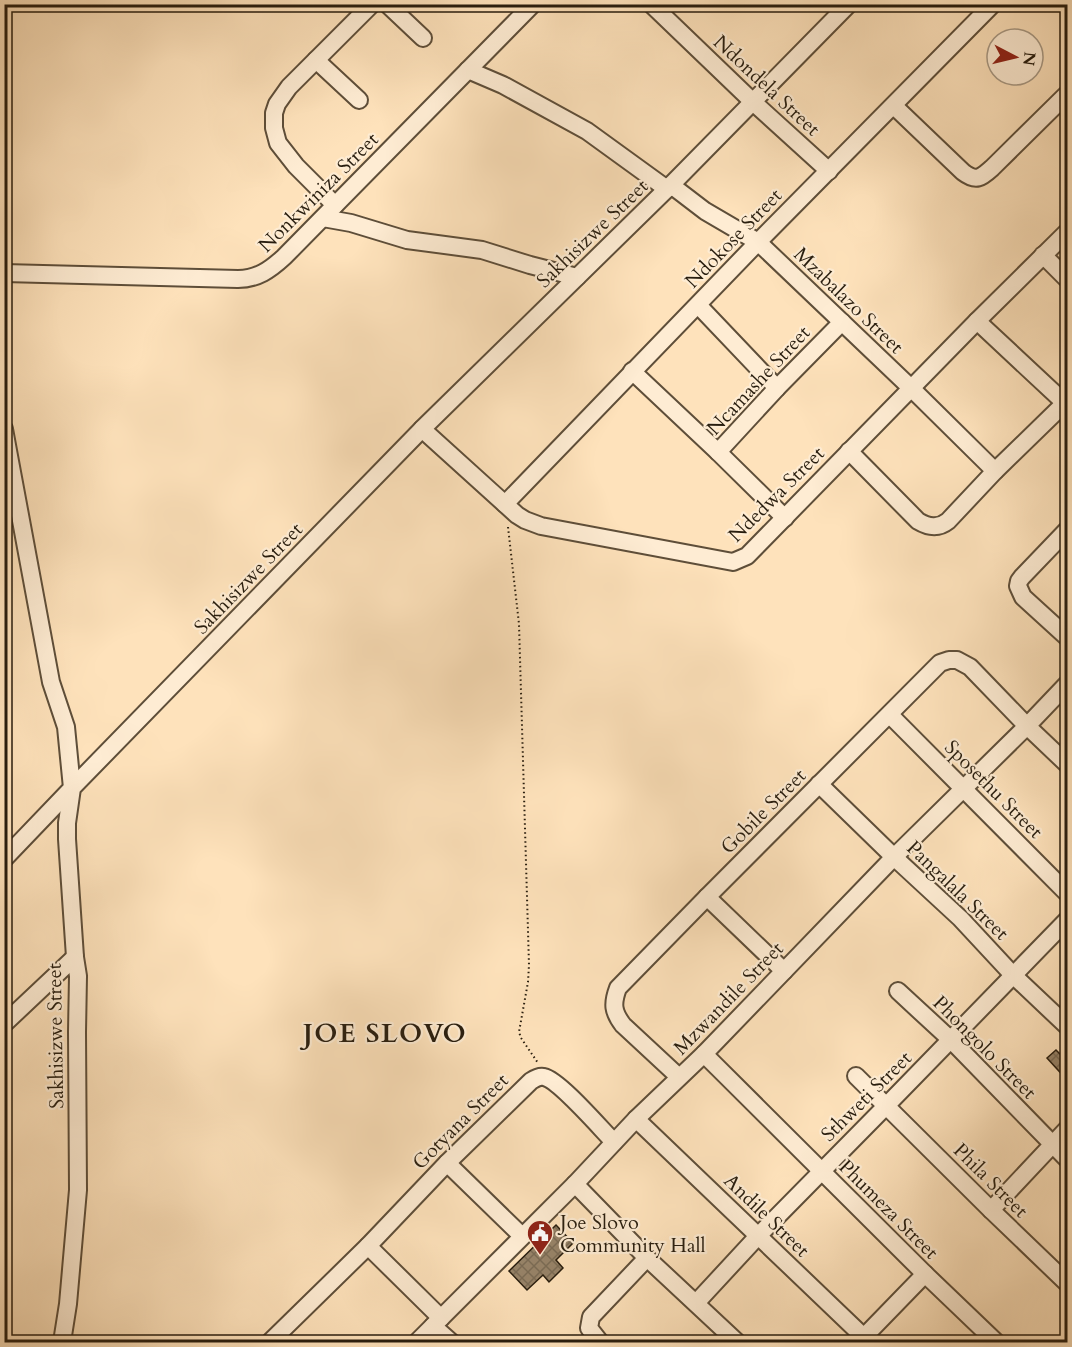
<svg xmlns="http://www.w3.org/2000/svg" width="1072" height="1347" font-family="Cardo,serif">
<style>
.building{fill:url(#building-cross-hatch);stroke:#281d0e;stroke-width:1.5}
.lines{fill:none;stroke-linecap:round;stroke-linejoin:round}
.minor-casing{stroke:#5e4e39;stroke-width:20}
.path{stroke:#281d0e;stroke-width:2;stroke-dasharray:1.5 3;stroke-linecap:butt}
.minor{stroke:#feecd3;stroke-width:16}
.labels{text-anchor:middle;stroke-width:4.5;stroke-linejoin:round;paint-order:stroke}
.street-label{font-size:20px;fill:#281d0e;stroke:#feecd3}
.poi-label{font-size:20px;fill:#281d0e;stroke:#feecd3;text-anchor:start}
.district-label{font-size:26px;font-weight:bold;letter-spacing:1.5px;fill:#281d0e;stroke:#feecd3}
</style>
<defs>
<pattern id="building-cross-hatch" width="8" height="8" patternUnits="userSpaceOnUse" patternTransform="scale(1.5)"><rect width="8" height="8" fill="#978368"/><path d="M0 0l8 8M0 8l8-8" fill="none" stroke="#7b6b54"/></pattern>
</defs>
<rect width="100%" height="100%" fill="#fee2bb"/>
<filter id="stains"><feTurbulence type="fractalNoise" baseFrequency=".00333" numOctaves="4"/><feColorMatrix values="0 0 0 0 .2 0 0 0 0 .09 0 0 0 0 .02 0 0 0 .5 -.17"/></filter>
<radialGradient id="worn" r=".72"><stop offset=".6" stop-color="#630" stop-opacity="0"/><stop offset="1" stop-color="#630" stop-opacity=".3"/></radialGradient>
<g class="building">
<path d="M1056,1050L1068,1062V1081L1047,1058Z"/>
<path d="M556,1225L573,1243L556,1260L563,1268L549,1282L543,1275L527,1290L509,1271Z"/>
</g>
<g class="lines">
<g class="minor-casing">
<g id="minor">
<path d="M387,4L423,38"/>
<path d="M651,4L753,102L829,171"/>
<path d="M316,60L359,100"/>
<path d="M468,70L503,85L587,131L667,189"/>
<path d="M894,106L963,172C976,182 981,178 992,168L1068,93"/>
<path d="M671,185L705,211L758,242L911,388L995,471"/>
<path d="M335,205L296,166L278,143L274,128V113L277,104L289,87L372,4"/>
<path d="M323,218L351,223L407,240L482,250L530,265L577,277"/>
<path d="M1043,255L1068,280"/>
<path d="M4,273L238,279C257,279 270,270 284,257L533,4"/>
<path d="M698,305L777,388"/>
<path d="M977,321L1068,406"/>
<path d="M632,371L718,452"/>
<path d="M4,429L51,682L66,727L72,788L4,859"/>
<path d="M422,429L517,515L525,520L541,526L733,562L747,556L977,321L1068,231"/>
<path d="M849,451L918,521C928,527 938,529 948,521L995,471L1068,400"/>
<path d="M505,504L758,242L993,4"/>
<path d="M785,518L718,452L777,388L842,322"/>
<path d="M1068,529L1022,577L1019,581L1018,586L1023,597L1068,638"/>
<path d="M890,715L1068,894"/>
<path d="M819,784L894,857L960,918L1013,975L1068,1027"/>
<path d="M707,897L784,971"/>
<path d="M898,991L951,1040L1068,1160"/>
<path d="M4,1024L75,957"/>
<path d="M704,1054L925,1274L996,1342"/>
<path d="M856,1076L991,1210L1068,1284"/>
<path d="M679,1077L623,1025C613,1012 612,1004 618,988L707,897L940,663L949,660H957L970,667L1027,726L1068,765"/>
<path d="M636,1119L869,1342"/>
<path d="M447,1163L522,1236"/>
<path d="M575,1184L647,1258L737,1342"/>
<path d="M991,1210L1068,1128"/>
<path d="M368,1246L441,1318"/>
<path d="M696,1303L758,1236L886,1106L1068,919"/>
<path d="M433,1326L451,1342"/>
<path d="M62,1342L68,1304L78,1190L77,1032L78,976L75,957L67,839V823L72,788L422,429L671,185L849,4"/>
<path d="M270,1342L368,1246L447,1163L531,1081C534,1079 540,1076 544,1077C559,1080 601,1129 614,1142"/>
<path d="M417,1342L575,1184L636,1119L704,1054L894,857L1027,726L1068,683"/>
<path d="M600,1342L589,1328L591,1317L647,1258"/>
<path d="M859,1342L925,1274"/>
</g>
</g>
<path class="path" d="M508,527L519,624L529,965L528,982L519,1032L521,1038L538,1063"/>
<use href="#minor" class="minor"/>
</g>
<defs>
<g id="civic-pin" transform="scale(1.35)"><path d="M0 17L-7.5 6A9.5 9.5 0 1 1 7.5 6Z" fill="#8f2418" stroke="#feecd3"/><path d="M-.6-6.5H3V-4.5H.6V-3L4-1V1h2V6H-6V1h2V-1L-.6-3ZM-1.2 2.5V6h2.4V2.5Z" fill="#fff"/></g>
</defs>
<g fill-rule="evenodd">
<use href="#civic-pin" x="540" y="1233"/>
</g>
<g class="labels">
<g class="street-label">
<text transform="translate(767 85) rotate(43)" y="7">Ndondela Street</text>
<text transform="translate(318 192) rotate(-45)" y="7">Nonkwiniza Street</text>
<text transform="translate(592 233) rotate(-44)" y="7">Sakhisizwe Street</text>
<text transform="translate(733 238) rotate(-46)" y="7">Ndokose Street</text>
<text transform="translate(849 300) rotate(44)" y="7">Mzabalazo Street</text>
<text transform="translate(758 380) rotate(-47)" y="7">Ncamashe Street</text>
<text transform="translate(776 494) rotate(-45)" y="7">Ndedwa Street</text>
<text transform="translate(248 578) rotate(-46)" y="7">Sakhisizwe Street</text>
<text transform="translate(994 789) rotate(45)" y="7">Sposethu Street</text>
<text transform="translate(763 811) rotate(-45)" y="7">Gobile Street</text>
<text transform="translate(958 890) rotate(44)" y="7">Pangalala Street</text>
<text transform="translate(728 998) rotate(-46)" y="7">Mzwandile Street</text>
<text transform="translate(55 1036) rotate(-91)" y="7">Sakhisizwe Street</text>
<text transform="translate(985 1047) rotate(45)" y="7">Phongolo Street</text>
<text transform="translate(866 1096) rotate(-45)" y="7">Sthweti Street</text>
<text transform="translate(460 1121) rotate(-45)" y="7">Gotyana Street</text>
<text transform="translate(991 1180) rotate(45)" y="7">Phila Street</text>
<text transform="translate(889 1209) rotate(45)" y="7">Phumeza Street</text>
<text transform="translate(767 1215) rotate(44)" y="7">Andile Street</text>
</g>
<g class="poi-label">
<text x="560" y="1229">Joe Slovo<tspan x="560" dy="23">Community Hall</tspan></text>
</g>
<g class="district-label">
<text x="385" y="1042">JOE SLOVO</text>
</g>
</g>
<rect width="1072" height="1347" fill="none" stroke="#fee2bb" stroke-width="24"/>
<rect x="6" y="6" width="1060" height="1335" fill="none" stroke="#281d0e" stroke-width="3"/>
<rect x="12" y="12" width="1048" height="1323" fill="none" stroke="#281d0e" stroke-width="1.5"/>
<g transform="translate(1015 57) rotate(97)"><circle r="28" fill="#feecd3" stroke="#a89984" stroke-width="1.5"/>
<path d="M0-4.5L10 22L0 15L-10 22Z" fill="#8f2418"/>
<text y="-9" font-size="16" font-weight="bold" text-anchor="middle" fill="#281d0e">N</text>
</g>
<rect width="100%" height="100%" filter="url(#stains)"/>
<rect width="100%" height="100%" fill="url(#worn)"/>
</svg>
